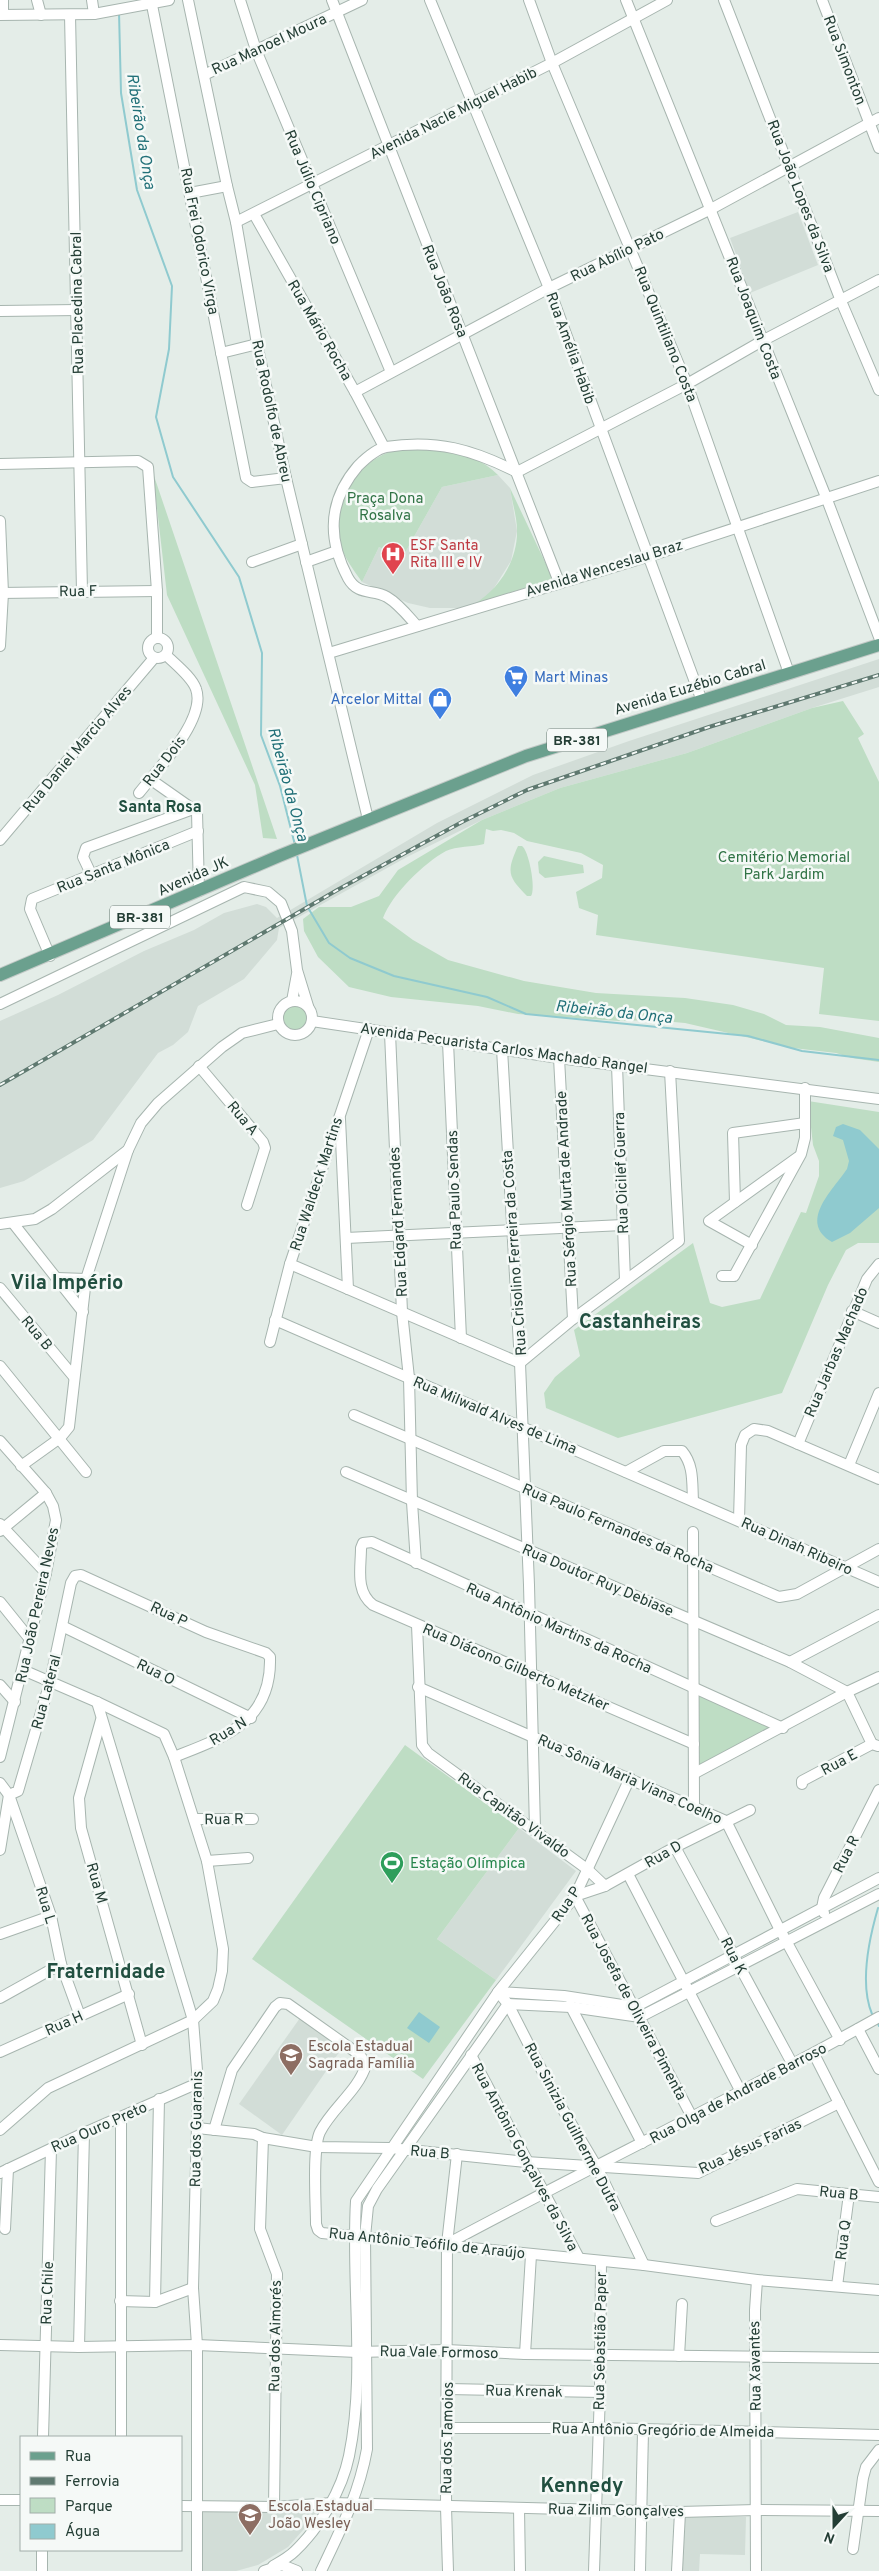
<svg xmlns="http://www.w3.org/2000/svg" width="879" height="2571" font-family="Overpass,sans-serif">
<style>
.built{fill:#d2ddd7}
.green{fill:#beddc4}
.water{fill:#8fcacf}
.lines{fill:none;stroke-linecap:round;stroke-linejoin:round}
.stream{stroke:#8fcacf;stroke-width:2}
.minor-casing{stroke:#a7b5af;stroke-width:12}
.major-casing{stroke:#c2c9c6;stroke-width:14}
.minor{stroke:#fff;stroke-width:10}
.major{stroke:#6ba08e;stroke-width:12}
.rail-casing{stroke:#5f7970;stroke-width:4}
.rail{stroke:#f5f9f7;stroke-width:2;stroke-dasharray:5.5;stroke-linecap:butt}
.labels{text-anchor:middle;stroke-width:5;stroke-linejoin:round;paint-order:stroke}
.shield{fill:#f5f9f7;stroke:#63766f;stroke-width:1}
.shield-label{font-size:14px;font-weight:bold;fill:#243e35}
.street-label{font-size:15px;fill:#243e35;stroke:#f5f9f7}
.park-label{font-size:15px;fill:#307345;stroke:#f5f9f7}
.health-label{font-size:15px;fill:#be3a42;stroke:#f5f9f7;text-anchor:start}
.shop-label{font-size:15px;fill:#366cbe;stroke:#f5f9f7;text-anchor:start}
.leisure-label{font-size:15px;fill:#27864d;stroke:#f5f9f7;text-anchor:start}
.education-label{font-size:15px;fill:#785e54;stroke:#f5f9f7;text-anchor:start}
.water-label{font-size:16px;font-style:italic;fill:#217078;stroke:#f5f9f7}
.neighbourhood-label{font-size:16px;font-weight:bold;fill:#214f40;stroke:#f5f9f7}
.district-label{font-size:20px;font-weight:bold;fill:#214f40;stroke:#f5f9f7}
</style>
<rect width="100%" height="100%" fill="#e4ede8"/>
<g class="built">
<path d="M798,212L818,265L750,293L730,238Z"/>
<path d="M498,475L510,488L517,531L511,561L489,596L474,604L458,608H430L408,603L362,582L379,547L402,558L442,487Z"/>
<path d="M879,659V687L812,708L687,753L560,788L482,820L407,857L279,928L277,940L244,979L198,1006L188,1032L173,1045L158,1053L93,1140L24,1181L0,1188V1021L58,995L144,951L194,930L224,913L257,904L266,907L277,918L437,823L533,775L629,741Z"/>
<path d="M519,1828L576,1871L496,1980L437,1939Z"/>
<path d="M300,2018L342,2048L282,2135L239,2104Z"/>
<path d="M202,2512H319L288,2547L258,2565L236,2571H201Z"/>
<path d="M682,2517H746L745,2555L700,2554L699,2571H680Z"/>
</g>
<g class="green">
<path d="M445,450C465,454 483,460 498,475L442,487L402,558L379,547L362,582C353,569 341,554 339,538C335,504 356,465 387,453C403,446 428,450 445,450Z"/>
<path d="M153,473L277,839L263,838L255,785L167,595Z"/>
<path d="M510,488L553,579L474,604C499,590 518,560 517,530C517,517 512,502 510,488Z"/>
<path d="M843,701L864,734L858,738L879,782V1021L819,1014L824,968L596,935L598,915L579,908L576,892L602,878L603,865L581,853L527,841L514,833L501,830L493,831L486,829L484,844C473,847 456,846 446,851C424,863 392,894 383,918L413,940L448,960L524,981L596,993L685,998L733,1005L764,1014L786,1025L820,1027L879,1038V1062L852,1058L836,1053L793,1048L685,1023L651,1020L619,1021L518,1014L478,1006L391,997L349,987L318,957L304,931L303,919L319,907H351L379,896L398,870L482,820L560,788L687,753L812,708Z"/>
<path d="M518,846H522C529,851 536,889 531,896H527C508,877 506,872 518,846Z"/>
<path d="M544,856L583,865L584,873L545,878L539,873L538,862Z"/>
<circle cx="295" cy="1018" r="14"/>
<path d="M808,1101L879,1112V1243H858L846,1250L828,1285L782,1393L618,1438L546,1408L544,1393L555,1377L580,1356L574,1330L693,1243L710,1303L722,1307L760,1299L801,1212L806,1213L819,1176V1161L813,1145Z"/>
<path d="M698,1694L775,1727L698,1766Z"/>
<path d="M405,1745L519,1828L437,1939L496,1980L423,2079L252,1959Z"/>
</g>
<g class="water">
<path d="M843,1124L860,1130L879,1149V1208L850,1233L832,1242C798,1222 832,1191 847,1169L849,1161L843,1140L833,1136L836,1127Z"/>
<path d="M419,2012L440,2027L429,2043L407,2028Z"/>
</g>
<g class="lines">
<g class="stream">
<path d="M119,12L121,93L137,190L172,286L169,349L156,417L173,477L239,577L262,653L261,735L280,786L295,845"/>
<path d="M297,855L307,906L329,943L350,958L394,976L487,997L526,1014L748,1036L802,1051L879,1060"/>
<path d="M872,2014C859,1983 869,1939 878,1908"/>
<path d="M878,2024L879,2026"/>
</g>
<g class="minor-casing">
<g id="minor">
<path d="M3,0V14"/>
<path d="M37,0L41,15"/>
<path d="M92,0L94,14"/>
<path d="M151,0L246,478L252,482L286,478"/>
<path d="M188,0L227,186L236,222L257,344L286,478L368,819"/>
<path d="M240,0L256,50L391,372"/>
<path d="M332,0L559,582"/>
<path d="M430,0L549,288L702,701"/>
<path d="M529,0L552,63L687,384L789,673"/>
<path d="M626,0L826,497L879,637"/>
<path d="M724,0L841,301L879,390"/>
<path d="M822,0L879,148"/>
<path d="M0,15L94,14L169,0"/>
<path d="M70,15L82,591"/>
<path d="M204,75L362,0"/>
<path d="M190,193L227,186"/>
<path d="M254,214L355,392L384,447"/>
<path d="M236,222L552,63L667,0"/>
<path d="M0,311L78,310"/>
<path d="M221,353L257,344"/>
<path d="M355,392L549,288L711,209L879,118"/>
<path d="M0,464L138,461L148,467L157,591V638"/>
<path d="M0,521L3,593L0,646"/>
<path d="M252,562L302,544"/>
<path d="M306,562L337,551"/>
<path d="M0,593L157,591"/>
<path d="M417,626C408,616 399,604 387,597C373,589 358,596 348,578C327,538 328,501 358,466C365,459 376,449 386,447C437,439 473,450 517,472L687,384L762,341L879,280"/>
<circle cx="158" cy="648" r="10"/>
<path d="M329,653L650,556L879,481"/>
<path d="M150,779L197,812L199,891"/>
<path d="M139,793C157,770 207,719 196,689C192,677 175,664 166,655"/>
<path d="M0,840L154,658"/>
<path d="M92,876L83,857L86,848L193,809"/>
<path d="M50,956L30,909L32,899L198,831"/>
<circle cx="295" cy="1018" r="17"/>
<path d="M292,1001L297,974"/>
<path d="M0,1004L244,887L268,892L281,903L292,931L297,970L308,1006"/>
<path d="M312,1021L559,1058L879,1099"/>
<path d="M390,1033L402,1312L409,1378L412,1502L416,1563"/>
<path d="M448,1042L461,1338"/>
<path d="M502,1049L520,1363L529,1585L535,1829"/>
<path d="M559,1058L573,1319"/>
<path d="M617,1065L625,1280"/>
<path d="M199,1066L263,1142L265,1148L247,1205"/>
<path d="M340,1119L348,1289"/>
<path d="M735,1202L733,1133L805,1123"/>
<path d="M13,1223L83,1312"/>
<path d="M0,1224L35,1219L52,1209L128,1150L141,1123L158,1103L222,1047L242,1033L278,1024"/>
<path d="M346,1238L623,1225"/>
<path d="M752,1245L709,1221L798,1157"/>
<path d="M290,1264L520,1363L573,1319L679,1241L670,1071"/>
<path d="M722,1276H734L801,1154L805,1138V1088"/>
<path d="M57,1278L86,1279"/>
<path d="M0,1288L74,1377"/>
<path d="M852,1311L879,1323"/>
<path d="M275,1320L879,1582"/>
<path d="M270,1342L290,1264L369,1029"/>
<path d="M0,1366L86,1472"/>
<path d="M354,1415L779,1597L797,1594L879,1549"/>
<path d="M0,1441L46,1493L53,1506L56,1520L46,1573L0,1757"/>
<path d="M798,1444L867,1279L879,1264"/>
<path d="M849,1465L879,1393"/>
<path d="M21,1466L60,1438L69,1427L86,1279L128,1150"/>
<path d="M346,1472L790,1662L847,1692L872,1744"/>
<path d="M626,1472L664,1451H682C694,1465 692,1483 693,1501"/>
<path d="M739,1520L741,1445L745,1435L754,1429L768,1431L879,1479"/>
<path d="M0,1524L46,1573"/>
<path d="M0,1531L46,1493"/>
<path d="M693,1532L694,1805"/>
<path d="M0,1602L29,1638"/>
<path d="M417,1625L422,1745L428,1753L587,1869L605,1886"/>
<path d="M62,1626L251,1718"/>
<path d="M790,1662L879,1615"/>
<path d="M0,1685L15,1702"/>
<path d="M418,1687L726,1821L778,1926L840,2040"/>
<path d="M97,1702L193,2020L198,2083L193,2288L197,2345V2571"/>
<path d="M101,1720L79,1798L81,1828L142,2045"/>
<path d="M694,1744L373,1605C355,1591 361,1568 361,1548L363,1543L372,1542L783,1728"/>
<path d="M695,1773L847,1692L879,1677"/>
<path d="M630,1778L575,1896L498,1992L508,2004L556,2098L597,2167L644,2265"/>
<path d="M0,1783L9,1795L51,1916L61,1964L80,2016"/>
<path d="M802,1784V1781L872,1744L878,1746"/>
<path d="M9,1795L18,1791L50,1682L71,1583L75,1576L81,1575L206,1632L266,1653L270,1657C272,1722 225,1737 174,1757"/>
<path d="M194,1819H253"/>
<path d="M675,1847L793,2065"/>
<path d="M0,1850L9,1795"/>
<path d="M207,1861L248,1858"/>
<path d="M628,1874L741,2092"/>
<path d="M575,1896L692,2117"/>
<path d="M575,1896L605,1886L675,1847L750,1810"/>
<path d="M824,1913L822,1908L824,1898L879,1790"/>
<path d="M0,1934L51,1916"/>
<path d="M0,1998L61,1964"/>
<path d="M570,2005L642,2143"/>
<path d="M858,2029L879,2069"/>
<path d="M0,2052L129,1994"/>
<path d="M814,2054L879,2182"/>
<path d="M471,2055L579,2258"/>
<path d="M121,2117V2437"/>
<path d="M197,2128L254,2134L263,2138L317,2147L390,2148L526,2162L698,2173L839,2103"/>
<path d="M0,2130L48,2088L193,2020L213,2001L218,1989L222,1971L223,1949L207,1861L174,1757L164,1734L97,1702L23,1670"/>
<path d="M214,2130L232,2070L275,2007L280,2003L288,2004L360,2055L366,2065C358,2091 332,2108 320,2132C312,2148 316,2204 316,2224L318,2230L322,2233L644,2265L757,2280L879,2290"/>
<path d="M263,2138L260,2229L277,2274L274,2507"/>
<path d="M0,2173L84,2133L198,2083"/>
<path d="M716,2221L797,2189L879,2197"/>
<path d="M5,2229L8,2169"/>
<path d="M447,2244C590,2167 737,2097 879,2017"/>
<path d="M837,2286L849,2194"/>
<path d="M120,2301L155,2302L193,2288"/>
<path d="M155,2302L159,2099"/>
<path d="M0,2345L79,2347L197,2345L357,2352L447,2350L525,2354L879,2358"/>
<path d="M79,2347L84,2133"/>
<path d="M525,2354L531,2255"/>
<path d="M679,2356L682,2304"/>
<path d="M448,2389L600,2392"/>
<path d="M447,2428H599L879,2435"/>
<path d="M43,2437L51,2149"/>
<path d="M0,2500H21"/>
<path d="M181,2506L274,2507L332,2503L680,2512L756,2510L879,2511"/>
<path d="M519,2508L520,2571"/>
<path d="M853,2549L863,2478L866,2467L879,2450"/>
<path d="M42,2550V2571"/>
<path d="M273,2566C280,2562 289,2557 295,2551C320,2527 342,2490 349,2456C366,2374 351,2284 356,2201L498,1992L564,1996L635,2007L879,1878"/>
<path d="M264,2571L282,2565L297,2571"/>
<path d="M321,2571C341,2529 359,2494 367,2449L365,2237L368,2206L377,2189L508,2004L571,2007L640,2017L879,1894"/>
<path d="M448,2571L446,2507L447,2244L457,2154"/>
<path d="M594,2571L600,2392L601,2261"/>
<path d="M640,2571L643,2431"/>
<path d="M677,2571L680,2512"/>
<path d="M756,2571L755,2310L757,2280"/>
</g>
</g>
<g class="major-casing">
<path id="major" d="M0,975L279,856L526,756L879,645"/>
</g>
<use href="#minor" class="minor"/>
<use href="#major" class="major"/>
<g class="rail-casing">
<path id="rail" d="M0,1085L339,889L462,822L527,790L709,727L879,675"/>
</g>
<use href="#rail" class="rail"/>
</g>
<defs>
<g id="hospital-pin" transform="scale(1.25)"><path d="M0 17L-7.5 6A9.5 9.5 0 1 1 7.5 6Z" fill="#e0444e" stroke="#f5f9f7"/><path d="M-5-5h3v3.5h4V-5h3V5h-3V1.5h-4V5h-3Z" fill="#fff"/></g>
<g id="supermarket-pin" transform="scale(1.25)"><path d="M0 17L-7.5 6A9.5 9.5 0 1 1 7.5 6Z" fill="#3f7fe0" stroke="#f5f9f7"/><path d="M-6-5.5h2.5l.6 2H6L4.5 2H-2.5L-4.4-4H-6ZM-1.5 3.2a1.3 1.3 0 1 0 .1 0ZM3 3.2a1.3 1.3 0 1 0 .1 0Z" fill="#fff"/></g>
<g id="shop-pin" transform="scale(1.25)"><path d="M0 17L-7.5 6A9.5 9.5 0 1 1 7.5 6Z" fill="#3f7fe0" stroke="#f5f9f7"/><path d="M-5-2.5h2.3a2.7 3.5 0 0 1 5.4 0H5L5.5 6h-11ZM-1.5-2.5h3a1.5 2.3 0 0 0-3 0Z" fill="#fff"/></g>
<g id="stadium-pin" transform="scale(1.25)"><path d="M0 17L-7.5 6A9.5 9.5 0 1 1 7.5 6Z" fill="#2e9e5b" stroke="#f5f9f7"/><path d="M0-5a6.5 5 0 1 0 0 10a6.5 5 0 1 0 0-10ZM-3.5-1.8h7v3.6h-7Z" fill="#fff"/></g>
<g id="school-pin" transform="scale(1.25)"><path d="M0 17L-7.5 6A9.5 9.5 0 1 1 7.5 6Z" fill="#8d6e63" stroke="#f5f9f7"/><path d="M0-5L7-2L0 1L-7-2ZM-4 1L0 2.5L4 1V4Q0 6-4 4Z" fill="#fff"/></g>
</defs>
<g fill-rule="evenodd">
<use href="#hospital-pin" x="393" y="554"/>
<use href="#supermarket-pin" x="516" y="677"/>
<use href="#shop-pin" x="440" y="699"/>
<use href="#stadium-pin" x="392" y="1863"/>
<use href="#school-pin" x="291" y="2055"/>
<use href="#school-pin" x="250" y="2515"/>
</g>
<g class="labels">
<g class="shield">
<rect x="547" y="728.5" width="60" height="23" rx="4"/>
<rect x="110" y="905.5" width="60" height="23" rx="4"/>
</g>
<g class="shield-label">
<text x="577" y="745">BR-381</text>
<text x="140" y="922">BR-381</text>
</g>
<g class="street-label">
<text transform="translate(269 44) rotate(-25)" y="5">Rua Manoel Moura</text>
<text transform="translate(845 60) rotate(69)" y="5">Rua Simonton</text>
<text transform="translate(453 113) rotate(-27)" y="5">Avenida Nacle Miguel Habib</text>
<text transform="translate(313 187) rotate(67)" y="5">Rua Júlio Cipriano</text>
<text transform="translate(801 196) rotate(69)" y="5">Rua João Lopes da Silva</text>
<text transform="translate(200 241) rotate(79)" y="5">Rua Frei Odorico Virga</text>
<text transform="translate(617 255) rotate(-26)" y="5">Rua Abílio Pato</text>
<text transform="translate(445 291) rotate(68)" y="5">Rua João Rosa</text>
<text transform="translate(77 303) rotate(-91)" y="5">Rua Placedina Cabral</text>
<text transform="translate(754 318) rotate(69)" y="5">Rua Joaquim Costa</text>
<text transform="translate(320 330) rotate(60)" y="5">Rua Mário Rocha</text>
<text transform="translate(666 334) rotate(68)" y="5">Rua Quintiliano Costa</text>
<text transform="translate(571 348) rotate(70)" y="5">Rua Amélia Habib</text>
<text transform="translate(272 411) rotate(78)" y="5">Rua Rodolfo de Abreu</text>
<text transform="translate(604 568) rotate(-17)" y="5">Avenida Wenceslau Braz</text>
<text transform="translate(78 591) rotate(-1)" y="5">Rua F</text>
<text transform="translate(690 687) rotate(-17)" y="5">Avenida Euzébio Cabral</text>
<text transform="translate(77 749) rotate(-50)" y="5">Rua Daniel Marcio Alves</text>
<text transform="translate(164 761) rotate(-52)" y="5">Rua Dois</text>
<text transform="translate(113 866) rotate(-22)" y="5">Rua Santa Mônica</text>
<text transform="translate(193 876) rotate(-24)" y="5">Avenida JK</text>
<text transform="translate(504 1048) rotate(8)" y="5">Avenida Pecuarista Carlos Machado Rangel</text>
<text transform="translate(243 1118) rotate(50)" y="5">Rua A</text>
<text transform="translate(621 1173) rotate(-92)" y="5">Rua Oicilef Guerra</text>
<text transform="translate(316 1184) rotate(-72)" y="5">Rua Waldeck Martins</text>
<text transform="translate(566 1189) rotate(-93)" y="5">Rua Sérgio Murta de Andrade</text>
<text transform="translate(454 1190) rotate(-92)" y="5">Rua Paulo Sendas</text>
<text transform="translate(398 1222) rotate(-93)" y="5">Rua Edgard Fernandes</text>
<text transform="translate(514 1253) rotate(-94)" y="5">Rua Crisolino Ferreira da Costa</text>
<text transform="translate(37 1333) rotate(50)" y="5">Rua B</text>
<text transform="translate(836 1352) rotate(-67)" y="5">Rua Jarbas Machado</text>
<text transform="translate(495 1415) rotate(23)" y="5">Rua Milwald Alves de Lima</text>
<text transform="translate(618 1528) rotate(23)" y="5">Rua Paulo Fernandes da Rocha</text>
<text transform="translate(797 1546) rotate(24)" y="5">Rua Dinah Ribeiro</text>
<text transform="translate(598 1580) rotate(23)" y="5">Rua Doutor Ruy Debiase</text>
<text transform="translate(37 1605) rotate(-78)" y="5">Rua João Pereira Neves</text>
<text transform="translate(169 1614) rotate(25)" y="5">Rua P</text>
<text transform="translate(559 1628) rotate(24)" y="5">Rua Antônio Martins da Rocha</text>
<text transform="translate(516 1667) rotate(23)" y="5">Rua Diácono Gilberto Metzker</text>
<text transform="translate(156 1672) rotate(26)" y="5">Rua O</text>
<text transform="translate(46 1692) rotate(-75)" y="5">Rua Lateral</text>
<text transform="translate(228 1731) rotate(-31)" y="5">Rua N</text>
<text transform="translate(839 1762) rotate(-28)" y="5">Rua E</text>
<text transform="translate(630 1779) rotate(24)" y="5">Rua Sônia Maria Viana Coelho</text>
<text transform="translate(514 1815) rotate(36)" y="5">Rua Capitão Vivaldo</text>
<text transform="translate(224 1819) rotate(-1)" y="5">Rua R</text>
<text transform="translate(663 1854) rotate(-30)" y="5">Rua D</text>
<text transform="translate(846 1854) rotate(-63)" y="5">Rua R</text>
<text transform="translate(97 1883) rotate(74)" y="5">Rua M</text>
<text transform="translate(566 1904) rotate(-56)" y="5">Rua P</text>
<text transform="translate(46 1905) rotate(73)" y="5">Rua L</text>
<text transform="translate(734 1956) rotate(63)" y="5">Rua K</text>
<text transform="translate(634 2007) rotate(62)" y="5">Rua Josefa de Oliveira Pimenta</text>
<text transform="translate(64 2023) rotate(-24)" y="5">Rua H</text>
<text transform="translate(738 2093) rotate(-28)" y="5">Rua Olga de Andrade Barroso</text>
<text transform="translate(99 2127) rotate(-24)" y="5">Rua Ouro Preto</text>
<text transform="translate(573 2127) rotate(62)" y="5">Rua Sinizia Guilherme Dutra</text>
<text transform="translate(196 2129) rotate(-89)" y="5">Rua dos Guaranis</text>
<text transform="translate(750 2146) rotate(-25)" y="5">Rua Jésus Farias</text>
<text transform="translate(430 2152) rotate(5)" y="5">Rua B</text>
<text transform="translate(525 2157) rotate(62)" y="5">Rua Antônio Gonçalves da Silva</text>
<text transform="translate(839 2193) rotate(6)" y="5">Rua B</text>
<text transform="translate(843 2240) rotate(-83)" y="5">Rua Q</text>
<text transform="translate(427 2243) rotate(6)" y="5">Rua Antônio Teófilo de Araújo</text>
<text transform="translate(47 2293) rotate(-88)" y="5">Rua Chile</text>
<text transform="translate(275 2336) rotate(-89)" y="5">Rua dos Aimorés</text>
<text transform="translate(600 2341) rotate(-89)" y="5">Rua Sebastião Paper</text>
<text transform="translate(439 2352) rotate(1)" y="5">Rua Vale Formoso</text>
<text transform="translate(755 2366) rotate(-91)" y="5">Rua Xavantes</text>
<text transform="translate(524 2391) rotate(1)" y="5">Rua Krenak</text>
<text transform="translate(663 2430) rotate(1)" y="5">Rua Antônio Gregório de Almeida</text>
<text transform="translate(447 2438) rotate(-89)" y="5">Rua dos Tamoios</text>
<text transform="translate(616 2510) rotate(1)" y="5">Rua Zilim Gonçalves</text>
</g>
<g class="park-label">
<text x="385" y="503">Praça Dona<tspan x="385" dy="17">Rosalva</tspan></text>
<text x="784" y="862">Cemitério Memorial<tspan x="784" dy="17">Park Jardim</tspan></text>
</g>
<g class="health-label">
<text x="410" y="550">ESF Santa<tspan x="410" dy="17">Rita III e IV</tspan></text>
</g>
<g class="shop-label">
<text x="534" y="682">Mart Minas</text>
<text x="422" y="704" text-anchor="end">Arcelor Mittal</text>
</g>
<g class="leisure-label">
<text x="410" y="1868">Estação Olímpica</text>
</g>
<g class="education-label">
<text x="308" y="2051">Escola Estadual<tspan x="308" dy="17">Sagrada Família</tspan></text>
<text x="268" y="2511">Escola Estadual<tspan x="268" dy="17">João Wesley</tspan></text>
</g>
<g class="water-label">
<text transform="translate(142 131) rotate(81)" y="6">Ribeirão da Onça</text>
<text transform="translate(289 784) rotate(75)" y="6">Ribeirão da Onça</text>
<text transform="translate(614 1011) rotate(6)" y="6">Ribeirão da Onça</text>
</g>
<g class="neighbourhood-label">
<text x="160" y="812">Santa Rosa</text>
</g>
<g class="district-label">
<text x="67" y="1289">Vila Império</text>
<text x="640" y="1328">Castanheiras</text>
<text x="106" y="1978">Fraternidade</text>
<text x="582" y="2492">Kennedy</text>
</g>
</g>
<rect x="20" y="2436" width="162" height="115" fill="#f5f9f7" stroke="#a1aea9"/>
<rect x="30" y="2452" width="25" height="8" fill="#6ba08e" stroke="#a1aea9"/>
<text x="65" y="2461" font-size="15" fill="#243e35">Rua</text>
<rect x="30" y="2477" width="25" height="8" fill="#5f7970" stroke="#a1aea9"/>
<text x="65" y="2486" font-size="15" fill="#243e35">Ferrovia</text>
<rect x="30" y="2498" width="25" height="15" fill="#beddc4" stroke="#a1aea9"/>
<text x="65" y="2511" font-size="15" fill="#243e35">Parque</text>
<rect x="30" y="2524" width="25" height="15" fill="#8fcacf" stroke="#a1aea9"/>
<text x="65" y="2536" font-size="15" fill="#243e35">Água</text>
<g transform="translate(834 2526) rotate(201)" stroke="#f5f9f7" stroke-width="4" paint-order="stroke">
<path d="M0-4L9 19L0 12L-9 19Z" fill="#243e35"/>
<text y="-8" font-size="14" font-weight="bold" text-anchor="middle" fill="#243e35">N</text>
</g>
</svg>
